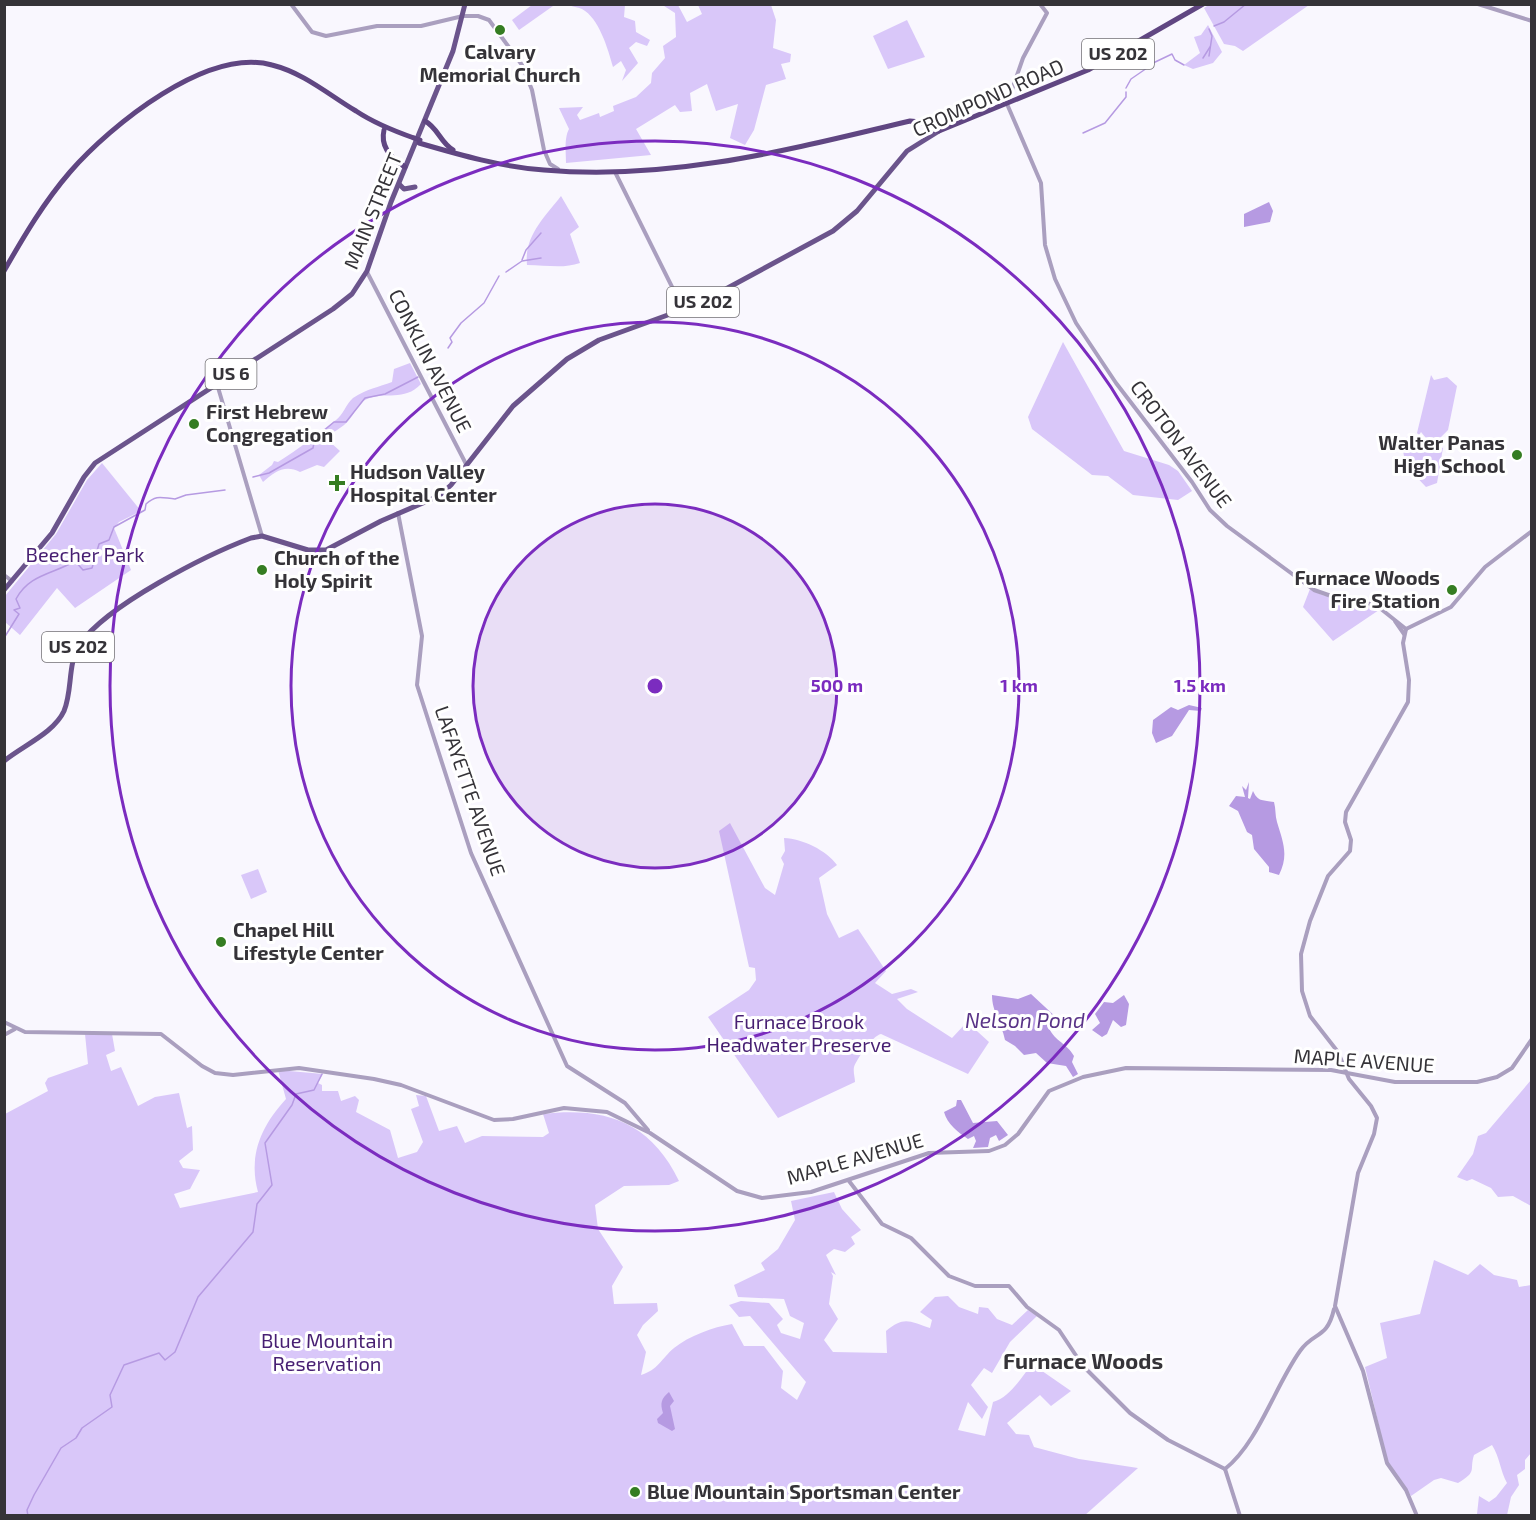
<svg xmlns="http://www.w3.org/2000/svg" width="1536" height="1520" font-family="'Exo 2',sans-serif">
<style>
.green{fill:#d9c7f9}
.water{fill:#b69ae2}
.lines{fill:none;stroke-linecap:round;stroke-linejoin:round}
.stream{stroke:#b69ae2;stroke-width:1.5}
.tertiary{stroke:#aa9fbf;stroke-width:4}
.primary{stroke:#6b548c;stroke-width:5}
.trunk{stroke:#604682;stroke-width:5}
.trunk-bridge{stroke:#604682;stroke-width:5}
.ring{fill:none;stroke:#7b2cbf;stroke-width:3}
.poi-dot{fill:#357d22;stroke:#fff;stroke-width:2}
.labels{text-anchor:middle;stroke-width:6;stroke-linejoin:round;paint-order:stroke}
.shield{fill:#fff;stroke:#727074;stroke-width:1.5}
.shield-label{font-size:18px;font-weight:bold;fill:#353338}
.poi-label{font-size:20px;font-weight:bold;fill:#353338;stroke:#fff;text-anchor:start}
.street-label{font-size:20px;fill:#353338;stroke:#fff}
.park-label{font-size:20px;fill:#471f72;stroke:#fff}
.water-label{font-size:21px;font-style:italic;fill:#5a3488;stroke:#fff}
.quarter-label{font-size:22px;font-weight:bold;fill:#353338;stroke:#fff}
.centre{fill:#7b2cbf;stroke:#fff;stroke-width:3}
.ring-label{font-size:18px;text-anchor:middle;font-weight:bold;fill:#7b2cbf;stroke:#fff;stroke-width:6;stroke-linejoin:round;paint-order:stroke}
</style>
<rect width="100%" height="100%" fill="#f9f7fe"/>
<g class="green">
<path d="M661,4L678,5L687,22L702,14L698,5H771L776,20L773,48L791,54L790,62L781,64L786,79L766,85L754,130L745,145L730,138L738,104L716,111L707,84L690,93L692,111L680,112L675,105L636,129L651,155L566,163C566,153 564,138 569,129L559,108L583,107L577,115L580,120L599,113L600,117L614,111L613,106L636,97L651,83L652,73L665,58L663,46L676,37L675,13Z"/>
<path d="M1210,4H1309V5L1243,51L1235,46L1224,44L1204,8Z"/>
<path d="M532,5L553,6L519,30L512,20Z"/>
<path d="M569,5H625L624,17L635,21L636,32L650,40L647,46L636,42L629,48L638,63L622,81L626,70L621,61L613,67C608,49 599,18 582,9C577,7 573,7 569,5Z"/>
<path d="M907,20L925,57L888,69L873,36Z"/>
<path d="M1208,25L1222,52L1213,63L1193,69L1184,65L1200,53L1194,37L1201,35Z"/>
<path d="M561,196L579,227L570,234L580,263C563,269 546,265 527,265C524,236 544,218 561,196Z"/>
<path d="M1063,342L1124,451L1169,465L1178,471L1192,491L1178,500L1133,495L1108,476L1092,475L1032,429L1028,417Z"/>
<path d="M410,363L421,384C404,402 385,391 367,399C357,403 355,414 348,421C343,427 335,431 329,435L330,442L340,451L324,467L317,465L300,472C285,464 274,472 263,482L259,475L272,465L274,461L278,462C299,449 317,434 336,420C343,415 346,404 353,398C366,389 379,387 392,382L394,369Z"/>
<path d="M1431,375L1434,380L1447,377L1457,386L1448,430L1438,440L1426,438L1421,432L1419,435L1417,433Z"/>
<path d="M1409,434L1443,448L1437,483L1426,487C1413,473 1393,453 1409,434Z"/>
<path d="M102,463L141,511L119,522L114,528L131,570L75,608L57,588L20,635L5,622V596L56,534L87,480Z"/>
<path d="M1310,589L1322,595L1373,606L1379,610L1333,641L1303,607Z"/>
<path d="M730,823L765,888L775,895L784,864L781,858L785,851L784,838C803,839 826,850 837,865L819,878L827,914L839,938L858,929L886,971L875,983L892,994L911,989L918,992L897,999L907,1009L952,1038L967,1022L989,1042L968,1074L881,1034C872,1036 857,1059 854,1067C853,1072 855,1078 855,1082L778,1118L708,1017L749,990L756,980L755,968L749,967L719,831Z"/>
<path d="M258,869L267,892L251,899L241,875Z"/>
<path d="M85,1034H112L115,1051L106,1055L111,1071L121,1067L138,1106L155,1097L179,1093L187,1128L192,1126L193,1150L179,1161L183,1168L200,1170L190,1189L174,1194L180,1208L258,1192C248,1156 261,1126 286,1099L278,1070L323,1074L318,1083L322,1085V1091H338L341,1101L355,1096L359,1100L356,1112L390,1130L398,1158L417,1152L423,1142L411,1109L419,1106L416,1095L426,1096L439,1131L457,1126L465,1143L482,1136L543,1137L549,1133L543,1114C604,1107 650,1121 679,1181L669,1185L624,1186L595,1205L598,1229L623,1267L612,1286L614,1304L657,1303L658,1311L643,1325L637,1335L646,1352L641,1375C658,1370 661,1359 674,1348C689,1336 713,1327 732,1324L744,1346H764L783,1371L781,1388L797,1400L806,1382L750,1316L739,1317L729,1305L741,1301L769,1303L783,1319L777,1325L781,1333L800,1339L804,1323L790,1316L784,1299L738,1297L734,1285L765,1270L761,1263L778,1249L795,1220L791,1201L834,1192L842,1209L861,1230L851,1237L855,1244L845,1252L834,1249L826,1255L836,1275L831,1272L833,1276L829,1304L838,1319L824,1340L833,1352L887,1353L886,1331C904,1316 909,1321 930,1328L932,1320L920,1312L935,1297L948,1296L959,1307L978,1314L979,1307L988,1308L997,1319L1012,1325L1028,1310L1037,1316L1010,1342L992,1373L984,1368L971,1385L988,1407L982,1419L968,1402L958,1430L985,1436L993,1402C1009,1398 1022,1377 1032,1364L1071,1391L1051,1406L1040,1395L1007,1423L1016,1434L1029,1435L1034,1447L1079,1459L1138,1468L1084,1516H5V1114L48,1091L45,1083L48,1078L88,1064Z"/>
<path d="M1531,1080V1206L1513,1196L1498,1197L1491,1188L1472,1179L1467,1181L1457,1177L1473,1154L1478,1136L1486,1133Z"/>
<path d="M1434,1260L1468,1275L1480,1264L1494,1275L1517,1280L1519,1287L1531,1285V1453L1525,1460V1469L1517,1475L1519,1485L1511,1497L1507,1515L1477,1514L1479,1496L1489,1502L1496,1497L1507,1483C1500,1470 1500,1458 1492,1445L1474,1455C1469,1471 1478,1471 1458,1483L1441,1478L1434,1480L1411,1496L1387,1460L1365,1367L1387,1358L1380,1323L1420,1314Z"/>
</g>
<g class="water">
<path d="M1269,202L1273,211L1270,222L1244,227V214Z"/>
<path d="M1189,705L1202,708L1201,711L1189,710L1172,736L1156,743L1152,733L1153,720L1171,707L1178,710Z"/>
<path d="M1249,782L1248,798L1250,799L1253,791C1258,802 1263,800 1274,802C1276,809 1275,816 1277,822C1283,842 1289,855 1279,875L1269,872V867L1254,849L1252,835L1247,832L1238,811L1229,806L1236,796L1245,797L1242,786L1246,790Z"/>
<path d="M1031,994L1058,1019L1048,1025C1052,1040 1067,1043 1074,1056L1072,1062L1078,1074L1073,1077L1066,1066L1047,1063L1036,1053L1024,1055L1015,1046L1005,1040C1002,1024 992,1012 992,995L1018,999Z"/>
<path d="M1124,995L1129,1004L1126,1025L1121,1027L1113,1020L1107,1034L1102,1037L1092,1030L1100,1023L1095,1014L1104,1002L1113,1003Z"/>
<path d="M957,1100H961L973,1123L997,1121L1008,1135L999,1141L996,1135L990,1138L988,1147L973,1148L976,1141L974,1136L968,1139C959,1133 947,1124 944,1112L956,1106Z"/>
<path d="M669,1392L674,1401L670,1406L675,1429L672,1431L658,1423L657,1419L663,1413C660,1403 661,1399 669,1392Z"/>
</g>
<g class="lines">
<g class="stream">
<path d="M1214,26L1224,22L1246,4"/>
<path d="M1209,56L1212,36L1209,29"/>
<path d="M1203,58L1210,47"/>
<path d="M1151,64L1172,54L1175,60L1184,65"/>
<path d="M1126,88L1131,79L1147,68"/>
<path d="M1083,133L1105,123L1126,97V92"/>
<path d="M522,260L526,250L541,233"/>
<path d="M506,272L522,261L541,258"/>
<path d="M448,348L452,342L450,338L461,323L484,303L499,276"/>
<path d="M253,477L269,473L313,448L315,438L334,422H346L365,398L385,394L418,377"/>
<path d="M4,638L19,614L14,610L20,608L16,599C29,574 54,574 75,561L83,570L92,568L99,544L109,540L114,527L145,510L146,504C157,494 162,498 175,499L186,495L225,490"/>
<path d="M28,1516L27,1510L34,1495L61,1448L76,1438L82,1428L112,1407L110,1395L124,1365L159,1353L165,1360L175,1352L198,1297L253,1232L257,1204L272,1185L265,1143L292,1105L296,1094L314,1090L322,1074"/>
</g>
<g class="tertiary">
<path d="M291,4L312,32L326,36L377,26H421L463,16H478L489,20L522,65L532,90L544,150L550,164L558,169"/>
<path d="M1040,4L1047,13L1023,58L1007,104L1041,183L1045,245L1055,279L1076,323L1116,383L1192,482L1210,510L1227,526L1314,590L1337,598L1376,605L1406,629"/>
<path d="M1478,4L1532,21"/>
<path d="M615,172L683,309"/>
<path d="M367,272L466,464"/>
<path d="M217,384L262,536"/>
<path d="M398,513L422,636L417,685L471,853L567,1066L625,1103L648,1130"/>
<path d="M4,575L12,581"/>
<path d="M1395,621L1404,634"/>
<path d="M1406,629L1403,643L1409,680L1408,702L1346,812L1345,822L1351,840L1350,851L1328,876L1310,921L1301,954L1302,991L1310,1016L1338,1052L1349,1079L1371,1106L1377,1118L1374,1134L1358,1173L1335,1306L1363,1371L1387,1463L1406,1490L1417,1516"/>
<path d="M1406,629L1451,607L1485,567L1532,531"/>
<path d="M4,1022L25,1032L161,1034L202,1066L215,1073L233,1075L299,1068L374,1079L401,1085L494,1120L513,1119L564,1108L607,1112L650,1133L737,1191L762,1198L811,1192L929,1153L989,1151L1005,1145L1018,1134L1049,1091L1083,1077L1126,1068L1331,1070L1395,1082H1477L1497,1077L1512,1068L1532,1039"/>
<path d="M4,1035L15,1029"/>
<path d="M849,1181L882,1224L911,1238L949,1276L975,1286H1009L1027,1307L1059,1330L1083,1366L1130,1413L1168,1440L1225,1469"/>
<path d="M1225,1469C1258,1443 1275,1386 1300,1351C1314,1331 1327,1340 1334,1309"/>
<path d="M1225,1469L1240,1516"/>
</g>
<g class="primary">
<path d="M399,184L404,189L415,187"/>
<path d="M4,590L52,533L84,477L95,463L333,309L352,294L367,271L391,202L453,51L465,4"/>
<path d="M4,761C22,746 54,733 64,711C73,689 67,664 80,644C107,605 206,555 251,538L262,536L308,550H326L381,521L439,496L451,485L513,406L567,359L599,340L698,304L833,231L857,211L907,151L939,131"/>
</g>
<g class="trunk">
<path d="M425,121C438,128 440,142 453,150"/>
<path d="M384,130C380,147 392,159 405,167"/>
<path d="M419,143C460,155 502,167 544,170C670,181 788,150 910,121L921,122L939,131L1088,70L1203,4"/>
<path d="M4,271C24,236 44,202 70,172C111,125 207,47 272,65C304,73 329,95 356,111C374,123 394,131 414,138"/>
</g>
<path class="trunk-bridge" d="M414,138L420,140"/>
</g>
<circle cx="655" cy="686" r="182" fill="#7b2cbf" fill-opacity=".12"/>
<g class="ring">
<circle cx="655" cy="686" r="182"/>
<circle cx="655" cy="686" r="364"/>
<circle cx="655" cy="686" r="545"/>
</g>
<g class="poi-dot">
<circle cx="500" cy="30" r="6"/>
<circle cx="194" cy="424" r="6"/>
<circle cx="1517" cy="455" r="6"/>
<path d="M334 474h6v6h6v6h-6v6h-6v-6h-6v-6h6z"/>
<circle cx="262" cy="570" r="6"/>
<circle cx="1452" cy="590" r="6"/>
<circle cx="221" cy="942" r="6"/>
<circle cx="635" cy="1492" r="6"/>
</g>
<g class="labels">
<g class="shield">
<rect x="1082" y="39" width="72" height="30" rx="4.5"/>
<rect x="667" y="287" width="72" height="30" rx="4.5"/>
<rect x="205.5" y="359" width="51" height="30" rx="4.5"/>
<rect x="42" y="632" width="72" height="30" rx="4.5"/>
</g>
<g class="shield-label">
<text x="1118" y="60">US 202</text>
<text x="703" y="308">US 202</text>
<text x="231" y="380">US 6</text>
<text x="78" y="653">US 202</text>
</g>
<g class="poi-label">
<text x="500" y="59" text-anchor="middle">Calvary<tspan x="500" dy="23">Memorial Church</tspan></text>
<text x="206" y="419">First Hebrew<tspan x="206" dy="23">Congregation</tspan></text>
<text x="1505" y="450" text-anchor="end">Walter Panas<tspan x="1505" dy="23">High School</tspan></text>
<text x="350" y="479">Hudson Valley<tspan x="350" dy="23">Hospital Center</tspan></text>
<text x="274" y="565">Church of the<tspan x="274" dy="23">Holy Spirit</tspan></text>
<text x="1440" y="585" text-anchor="end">Furnace Woods<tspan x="1440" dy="23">Fire Station</tspan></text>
<text x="233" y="937">Chapel Hill<tspan x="233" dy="23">Lifestyle Center</tspan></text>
<text x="647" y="1499">Blue Mountain Sportsman Center</text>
</g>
<g class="street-label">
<text transform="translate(988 98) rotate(-24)" y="7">CROMPOND ROAD</text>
<text transform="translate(373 211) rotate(-68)" y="7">MAIN STREET</text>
<text transform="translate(430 361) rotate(63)" y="7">CONKLIN AVENUE</text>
<text transform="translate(1181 444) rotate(53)" y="7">CROTON AVENUE</text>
<text transform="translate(470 791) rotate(71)" y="7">LAFAYETTE AVENUE</text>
<text transform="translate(1364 1061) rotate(4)" y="7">MAPLE AVENUE</text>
<text transform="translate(855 1159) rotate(-16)" y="7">MAPLE AVENUE</text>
</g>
<g class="park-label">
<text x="85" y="562">Beecher Park</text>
<text x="799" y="1029">Furnace Brook<tspan x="799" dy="23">Headwater Preserve</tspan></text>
<text x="327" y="1348">Blue Mountain<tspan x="327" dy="23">Reservation</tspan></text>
</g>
<g class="water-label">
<text x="1025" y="1028">Nelson Pond</text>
</g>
<g class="quarter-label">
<text x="1083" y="1369">Furnace Woods</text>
</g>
</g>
<circle cx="655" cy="686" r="9" class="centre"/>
<g class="ring-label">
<text x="837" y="692">500 m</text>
<text x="1019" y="692">1 km</text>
<text x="1200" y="692">1.5 km</text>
</g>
<rect width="1536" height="1520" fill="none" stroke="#353338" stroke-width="12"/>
</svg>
